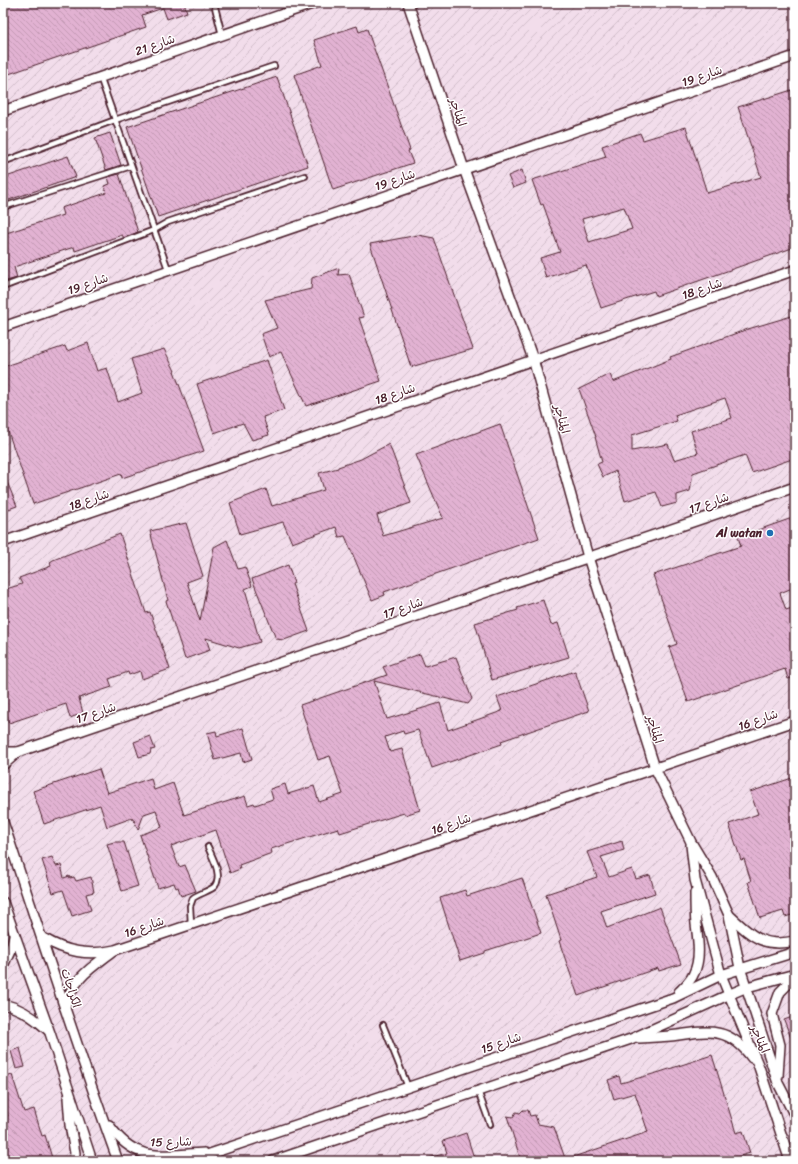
<svg xmlns="http://www.w3.org/2000/svg" width="798" height="1164" font-family="Sriracha,'Playpen Sans Arabic',sans-serif">
<style>
.industrial{fill:url(#industrial-furrows)}
.building{fill:url(#building-back-hatch);stroke:#4a1f2b;fill-rule:evenodd}
.lines{fill:none;stroke-linecap:round;stroke-linejoin:round}
.lane-casing{stroke:#4a1f2b;stroke-width:8}
.street-casing{stroke:#4a1f2b;stroke-width:12}
.lane{stroke:#fff;stroke-width:4.5}
.street{stroke:#fff;stroke-width:9}
.poi-dot{fill:#1f6fb2;stroke:#fff;stroke-width:1.5}
.labels{text-anchor:middle;stroke-width:3;stroke-linejoin:round;paint-order:stroke}
.street-label{font-size:12px;fill:#4a1f2b;stroke:#fff}
.poi-label{font-size:12px;font-weight:bold;fill:#4a1f2b;stroke:#fff;text-anchor:end}
</style>
<defs>
<pattern id="industrial-furrows" width="10" height="10" patternUnits="userSpaceOnUse"><rect width="10" height="10" fill="#f2ddeb"/><path d="M-1 1l2-2M0 10L10 0M9 11l2-2" fill="none" stroke="#d1bdca"/></pattern>
<pattern id="building-back-hatch" width="6" height="6" patternUnits="userSpaceOnUse"><rect width="6" height="6" fill="#e2b2d2"/><path d="M-1 5l2 2M0 0l6 6M5-1l2 2" fill="none" stroke="#c399b4"/></pattern>
</defs>
<rect width="100%" height="100%" fill="#f9f0f6"/>
<filter id="ink" filterUnits="userSpaceOnUse"><feTurbulence type="fractalNoise" baseFrequency=".025" numOctaves="2"/><feDisplacementMap in="SourceGraphic" scale="8" xChannelSelector="R" yChannelSelector="G"/><feConvolveMatrix kernelMatrix="1 2 1 2 8 2 1 2 1" color-interpolation-filters="sRGB"/></filter>
<g filter="url(#ink)">
<rect class="industrial" x="3" y="3" width="792" height="1158"/>
<g class="building">
<path d="M3,3H184L187,12L167,19L163,8L142,15L146,27L3,76Z"/>
<path d="M357,26L359,32L367,29L410,150L408,151L413,163L333,190L294,75L322,65L314,40Z"/>
<path d="M277,77L308,166L158,217L127,127Z"/>
<path d="M795,89V129H792L795,140V247L656,296L654,291L601,308L586,265L546,278L540,258L560,252L543,204L541,205L532,180L606,157L602,146L640,133L643,140L686,127L707,193L761,177L738,107ZM624,207L632,229L589,242L582,219Z"/>
<path d="M110,133L121,165L106,170L95,138Z"/>
<path d="M68,156L76,177L3,202V178Z"/>
<path d="M522,170L526,183L513,188L508,176Z"/>
<path d="M119,174L138,232L124,238L122,235L75,251L74,247L14,267L17,278L3,282V234L63,215L61,208L106,193L104,186L110,184L108,177Z"/>
<path d="M418,235L434,238L473,349L411,367L370,244Z"/>
<path d="M339,268L338,275L349,274L364,317L359,318L381,381L306,406L281,352L269,357L261,334L277,328L265,300L311,289L312,278Z"/>
<path d="M795,315V458L752,473L745,455L693,473L690,491L677,495V503L662,507L656,492L625,501L616,471L603,477L597,464L602,462L595,437H596L579,389L610,374L613,382L671,359L670,357L748,329ZM725,398L732,418L691,431L698,453L674,460L668,444L632,451V435L677,421L675,415Z"/>
<path d="M88,343L97,371L107,368L118,402L142,393L131,359L164,349L175,371H174L204,451L122,478L121,474L33,504L3,417V367L65,346L67,351Z"/>
<path d="M267,360L284,410L263,417L269,435L252,440L243,423L214,433L197,384Z"/>
<path d="M500,424L539,538L384,592L385,595L372,600L345,536L339,537L336,527L292,543L283,522L240,534L230,503L266,489L272,506L324,490L319,473L338,468V467L361,459L389,444L411,503L377,515L383,536L443,518L416,455Z"/>
<path d="M3,472L17,506L3,511Z"/>
<path d="M795,517V587L780,593L786,610L795,607V677L788,679L785,669L688,702L669,647L677,644L653,575L741,546L738,537Z"/>
<path d="M186,523L203,576L187,582L200,621L214,547L227,540L238,569L245,567L252,586L245,589L260,642L239,648L206,638L210,650L185,659L166,601L168,600L150,531Z"/>
<path d="M120,534L146,613L150,612L170,669L142,679L140,671L129,675L128,672L109,679L112,687L79,698L83,713L70,718L66,704L9,723L3,705V590L22,584L19,578L51,566L50,562L53,560Z"/>
<path d="M288,565L294,583L292,584L309,631L284,640L276,639L252,579Z"/>
<path d="M543,600L551,625L558,623L569,657L492,680L475,623L518,610L517,608Z"/>
<path d="M420,654L425,666L456,657L472,699L468,704L374,681L387,719L440,703L448,730L502,711L497,697L575,671L589,711L501,741L502,744L432,768L418,730L404,734L403,731L385,737L390,752L402,749L420,810L405,815L404,813L340,833L338,828L271,849L272,853L239,865L240,869L230,873L216,830L171,846L179,867L185,865L196,891L181,896L178,887L176,888L174,883L158,888L140,835L162,827L156,810L144,814L138,830L134,820H133L132,818L107,827L100,805L44,824L33,791L99,769L107,793L151,778L154,790L173,783L184,815L245,796L248,805L254,803L255,805L273,799L270,789L285,784L288,794L314,786L319,802L343,794L330,756L318,760L300,705L387,675L383,667Z"/>
<path d="M243,728L252,759L243,762L241,753L215,760L207,733L216,731L217,736Z"/>
<path d="M150,736L155,749L151,750L150,754L139,757L134,742Z"/>
<path d="M795,777V914L785,917L783,911L760,918L748,882L751,881L744,859L741,860L729,824L758,814L750,792Z"/>
<path d="M622,841L624,850L601,857L609,877L632,869L636,879L650,875L655,893L601,911L607,928L660,907L681,964L659,971L658,968L578,996L559,941L561,940L546,894L597,877L587,852Z"/>
<path d="M114,842H124L138,886L122,891L107,844Z"/>
<path d="M52,857L56,866L61,865L64,878L69,876L70,878L74,877L76,881L91,877L94,892L86,894L91,910L72,916L63,890L53,893L42,860Z"/>
<path d="M522,878L541,933L485,951V953L460,961L440,898L465,890L467,896Z"/>
<path d="M795,1016V1046H794L784,1020Z"/>
<path d="M20,1048L25,1067L16,1069L11,1051Z"/>
<path d="M712,1055L736,1133L743,1131L750,1153L724,1161H568L567,1159L648,1132L635,1093L614,1099L608,1080L619,1076L621,1083L660,1072Z"/>
<path d="M12,1075L24,1112L34,1109L42,1136L45,1135L53,1161H3V1118L8,1116L3,1102V1078Z"/>
<path d="M523,1110H528L530,1116L535,1115L538,1124L554,1127L566,1161H521L507,1116L513,1117L516,1112L520,1113Z"/>
<path d="M466,1133L475,1161H428V1158L447,1153L443,1141Z"/>
</g>
<g class="lines">
<g class="lane-casing">
<g id="lane">
<path d="M214,3L222,35"/>
<path d="M100,77L168,269"/>
<path d="M3,162L115,120L274,66"/>
<path d="M3,207L131,166"/>
<path d="M3,287L154,230L168,222L305,176"/>
<path d="M191,924L190,906L193,898C198,894 212,890 215,886C223,875 212,857 208,847"/>
<path d="M383,1025L408,1087"/>
<path d="M478,1091L490,1124"/>
</g>
</g>
<g class="street-casing">
<g id="street">
<path d="M408,3L464,169L533,359L588,557L655,768L691,842L712,877L729,915L740,968L778,1083L795,1116"/>
<path d="M3,111L315,3"/>
<path d="M3,327L795,56"/>
<path d="M3,542L795,270"/>
<path d="M3,752H18L795,487"/>
<path d="M3,765L18,752"/>
<path d="M3,822C41,935 77,1049 118,1161"/>
<path d="M691,845L695,880L721,975L759,1067L790,1161"/>
<path d="M3,902L50,1033L92,1161"/>
<path d="M729,915C752,936 762,948 795,941"/>
<path d="M43,938C66,952 88,956 115,950L795,721"/>
<path d="M3,966L11,948L14,935"/>
<path d="M679,992C684,987 691,981 694,973C701,958 698,940 696,924C695,914 695,904 695,893"/>
<path d="M3,1004C21,1008 35,1018 48,1030"/>
<path d="M65,1008C70,981 92,967 112,952"/>
<path d="M639,1038C652,1037 665,1037 678,1035C711,1030 730,1028 752,1058"/>
<path d="M778,1076L780,1045L772,1014L780,992L795,977"/>
<path d="M68,1098L70,1125L75,1153L74,1161"/>
<path d="M109,1125C136,1164 161,1155 204,1153"/>
<path d="M189,1161L673,998L721,975L795,952"/>
<path d="M273,1161L631,1039L728,995L747,987L795,974"/>
</g>
</g>
<use href="#lane" class="lane"/>
<use href="#street" class="street"/>
</g>
</g>
<circle class="poi-dot" cx="770" cy="533" r="4"/>
<g class="labels">
<g class="street-label">
<text transform="translate(155 45) rotate(-19)" y="4">شارع 21</text>
<text transform="translate(702 76) rotate(-19)" y="4">شارع 19</text>
<text transform="translate(458 112) rotate(71)" y="4">المناجر</text>
<text transform="translate(395 180) rotate(-19)" y="4">شارع 19</text>
<text transform="translate(88 284) rotate(-19)" y="4">شارع 19</text>
<text transform="translate(702 289) rotate(-19)" y="4">شارع 18</text>
<text transform="translate(395 394) rotate(-19)" y="4">شارع 18</text>
<text transform="translate(562 419) rotate(75)" y="4">المناجر</text>
<text transform="translate(89 500) rotate(-19)" y="4">شارع 18</text>
<text transform="translate(709 503) rotate(-19)" y="4">شارع 17</text>
<text transform="translate(403 608) rotate(-19)" y="4">شارع 17</text>
<text transform="translate(96 713) rotate(-19)" y="4">شارع 17</text>
<text transform="translate(758 720) rotate(-19)" y="4">شارع 16</text>
<text transform="translate(655 729) rotate(72)" y="4">المناجر</text>
<text transform="translate(451 824) rotate(-19)" y="4">شارع 16</text>
<text transform="translate(144 927) rotate(-19)" y="4">شارع 16</text>
<text transform="translate(71 988) rotate(72)" y="4">الكراجات</text>
<text transform="translate(760 1039) rotate(67)" y="4">المناجر</text>
<text transform="translate(501 1043) rotate(-19)" y="4">شارع 15</text>
<text transform="translate(171 1142) rotate(-1)" y="4">شارع 15</text>
</g>
<g class="poi-label">
<text x="762" y="537">Al watan</text>
</g>
</g>
<rect width="798" height="1164" fill="none" stroke="#fff" stroke-width="16"/>
<rect x="8" y="8" width="782" height="1148" fill="none" stroke="#4a1f2b" stroke-width="1.5" filter="url(#ink)"/>
</svg>
